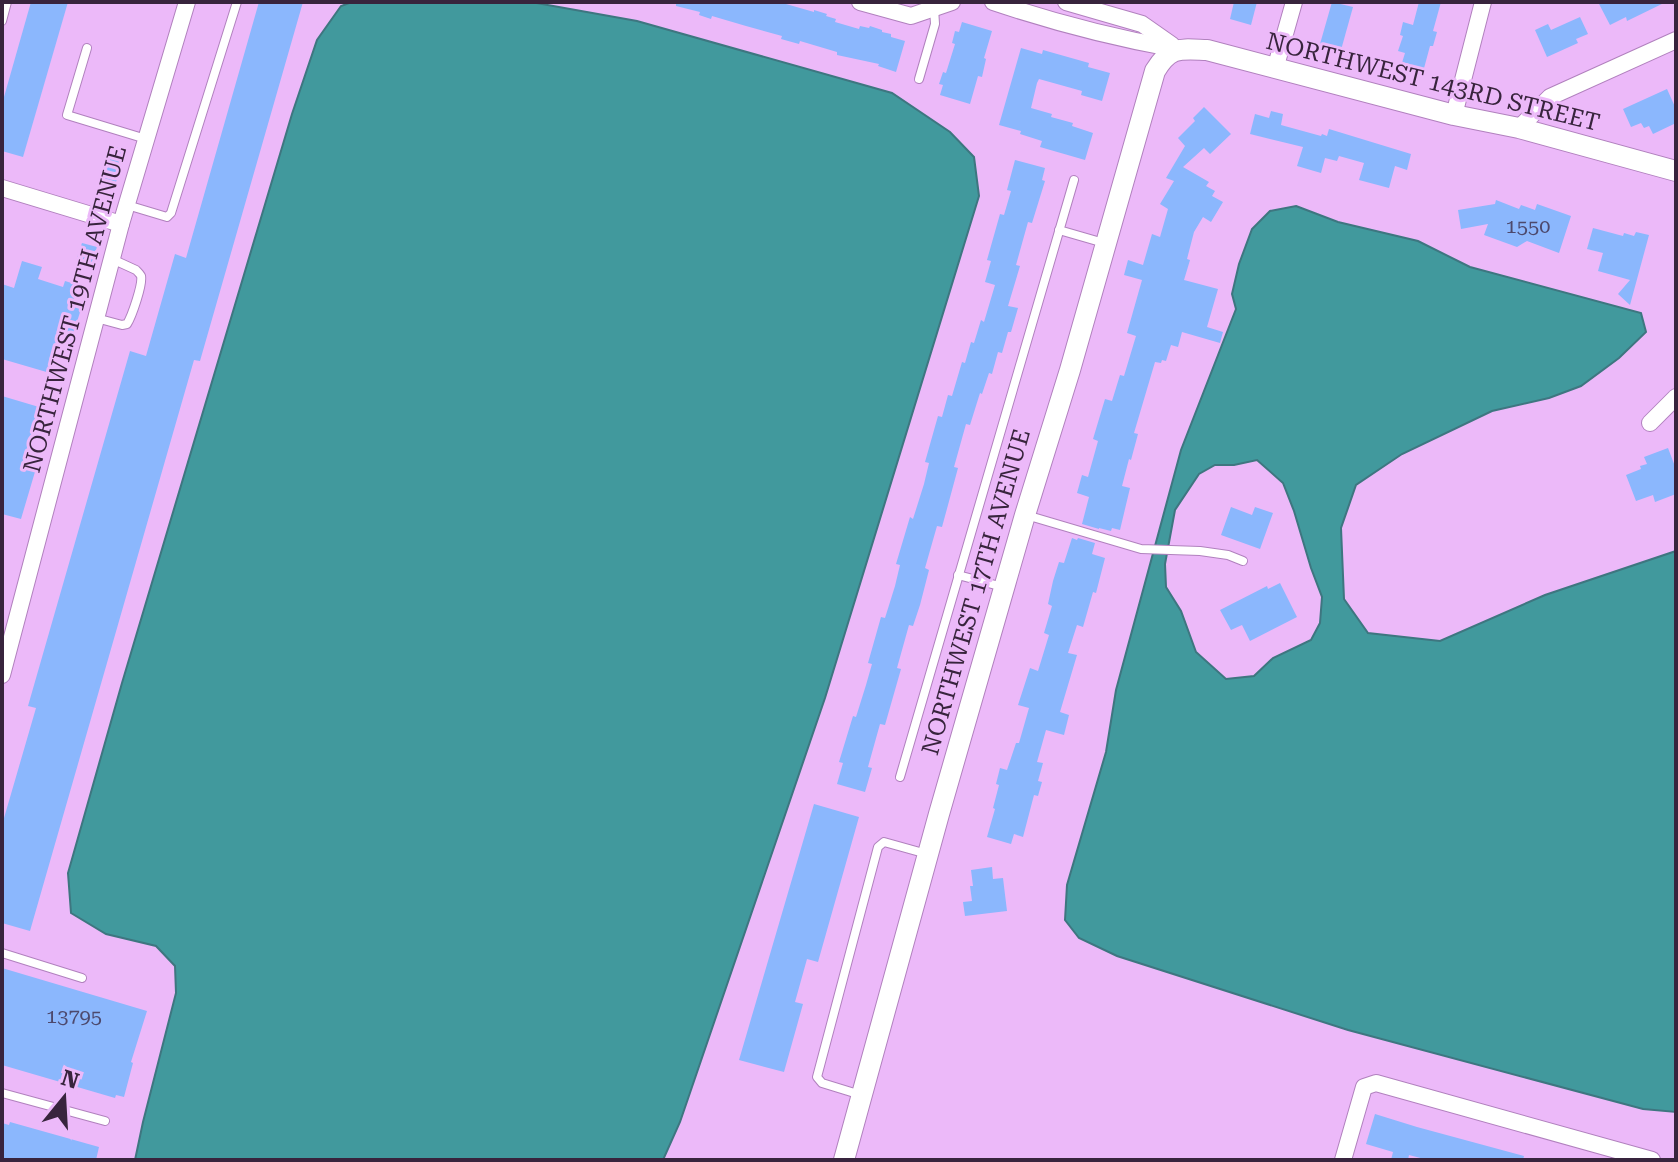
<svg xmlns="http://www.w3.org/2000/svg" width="1678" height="1162" font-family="'Roboto Serif',serif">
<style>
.water{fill:#41999d;stroke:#3e7680;stroke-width:2;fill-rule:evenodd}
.building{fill:#8bb7fd}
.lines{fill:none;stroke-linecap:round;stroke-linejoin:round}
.service-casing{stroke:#b181be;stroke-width:10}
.minor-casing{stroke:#b181be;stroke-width:18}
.tertiary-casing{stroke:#b181be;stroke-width:22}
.service{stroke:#fff;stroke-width:8}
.minor{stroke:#fff;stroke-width:16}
.tertiary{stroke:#fff;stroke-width:20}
.labels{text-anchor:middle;stroke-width:6;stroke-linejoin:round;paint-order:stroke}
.number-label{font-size:20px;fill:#4d496d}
.street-label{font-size:24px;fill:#38243d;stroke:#ecb9f9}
</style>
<rect width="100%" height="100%" fill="#ecb9f9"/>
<g class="water">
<path d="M352,2H531L637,21L892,93L950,132L974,157L979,196L825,698L680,1122L663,1160H135L143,1122L176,993L175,966L156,946L106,934L71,913L68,873L122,683L292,114L317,40L341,6Z"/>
<path d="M1296,206L1338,222L1418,241L1470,267L1641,313L1646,332L1619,358L1581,386L1549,398L1492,411L1402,454L1356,485L1341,528L1344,599L1368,633L1440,641L1545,595L1676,551V1112L1643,1109L1348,1030L1117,956L1079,938L1065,920L1067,885L1106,752L1116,690L1181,450L1236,309L1232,294L1239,264L1252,229L1270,211ZM1257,460L1283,483L1294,511L1311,568L1322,597L1320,623L1311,640L1273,658L1254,676L1226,679L1196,652L1181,611L1166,587L1165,564L1175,510L1199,474L1215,465H1234Z"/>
</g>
<g class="building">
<path d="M31,2H68L23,157L2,151V104Z"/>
<path d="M259,2H303L200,361L194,360L30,931L2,923V825L36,708L28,706L130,351L146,356L175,254L186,258Z"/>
<path d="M676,2H779L814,12V10L827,14L826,16L836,19L835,22L859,29L860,26L869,28L870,26L882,30V32L891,34V37L905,41L896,72L878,66L879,64L837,55V52L800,41L799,44L781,39L782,36L746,26L712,16L711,19L699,15L700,12L676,6Z"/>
<path d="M1234,2H1257L1251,25L1230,19Z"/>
<path d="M1332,2L1353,7L1341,50L1320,44Z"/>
<path d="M1419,2H1441L1433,31L1437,32L1433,46H1430L1423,72L1401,66L1405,53L1398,51L1403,36L1400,35L1403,22L1413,25Z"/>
<path d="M1598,2H1666L1627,21L1626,17L1610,25Z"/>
<path d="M1580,17L1588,34L1576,39L1578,43L1547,57L1535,30L1548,24L1551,30Z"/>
<path d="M962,22L992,31L984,58L986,59L982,77L978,76L970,104L940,95L943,85L939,84L943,72L946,73L955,44L952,43L955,31L959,32Z"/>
<path d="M1021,48L1042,54L1043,50L1089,63L1088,67L1110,73L1102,101L1081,95L1082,91L1039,79L1037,83L1031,108L1052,114L1051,117L1073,123L1072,126L1093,133L1085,160L1040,147L1042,141L1020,134L1021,131L999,125Z"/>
<path d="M1667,89L1676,109V123L1653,134L1649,126L1644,128L1641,123L1631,127L1623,109Z"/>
<path d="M1204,107L1231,134L1210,154L1204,148L1183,167L1209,182L1206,186L1215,191L1212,196L1223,202L1211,222L1203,217L1194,232L1187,259L1190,260L1184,280L1218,289L1207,327L1223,332L1220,343L1182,332L1178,347L1171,345L1166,361L1162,360L1161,363L1155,362L1134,433L1138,434L1131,460L1129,459L1122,486L1130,488L1120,530L1112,528L1111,531L1099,528V529L1082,524L1089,497L1077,493L1082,475L1088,477L1098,441L1093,439L1105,399L1112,401L1120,375L1124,376L1136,336L1127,333L1142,280L1124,275L1128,260L1143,265L1152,234L1160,237L1168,209L1160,204L1174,181L1166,178L1185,146L1178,138L1195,121L1193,118Z"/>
<path d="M1271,111L1283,114L1281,125L1321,136L1322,134L1327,136L1329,129L1411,154L1407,170L1395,166L1389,188L1359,180L1364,163L1339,156L1337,161L1325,158L1321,173L1297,166L1303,147L1250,134L1255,114L1269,118Z"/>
<path d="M113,146L125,150L116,182L103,178Z"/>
<path d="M1015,160L1045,168L1042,180L1045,181L1032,223L1028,222L1016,265L1020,266L1008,306L1018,308L1011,332H1008L1002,353L998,352L992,374L989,373L982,394L980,393L970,425L966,424L954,467L958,468L948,505L942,527L937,526L925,568L929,570L920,605L913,626L909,625L897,668L901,669L885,725L880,724L868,767L872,768L865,792L837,784L843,763L839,762L853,716L856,717L866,685L872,664L868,663L881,617L885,618L895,586L900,565L896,564L910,517L913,519L924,484L929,463L925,462L938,416L942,417L948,395L952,396L962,362L965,363L971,342L974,343L981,320L984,322L995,285L985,282L991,261L987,260L1000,214L1004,215L1011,191L1007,190Z"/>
<path d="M1496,200L1519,209L1521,205L1535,210L1537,204L1571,216L1559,253L1527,241L1517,247L1484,235L1488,224L1461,229L1458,210L1495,204Z"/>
<path d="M1593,228L1623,236L1624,233L1634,236L1636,232L1649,235L1630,305L1618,294L1630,280L1598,271L1603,253L1587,249Z"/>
<path d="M82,243L97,247L92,262L77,257Z"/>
<path d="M22,261L42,267L38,279L63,287L65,281L78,285L72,306L81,309L71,341L61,338L50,373L2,359V284L14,288Z"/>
<path d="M2,396L39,407L23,461L37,465L21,519L2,514Z"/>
<path d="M1668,448L1676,469V494L1655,502L1653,495L1636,501L1626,475L1641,469L1640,466L1647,464L1644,457Z"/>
<path d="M1231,507L1252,515L1255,507L1273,513L1260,549L1221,535Z"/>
<path d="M1072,538L1077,540L1078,538L1095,543L1092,554L1105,558L1096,593L1093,592L1083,627L1077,625L1068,653L1077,655L1060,712L1069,715L1064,735L1046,730L1037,762L1043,763L1038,781L1042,782L1038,796L1034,795L1023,837L1014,834L1011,844L987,837L995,809L993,808L999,785L996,784L1000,768L1007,770L1016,743H1019L1029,708L1018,705L1030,668L1038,671L1049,635L1044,633L1052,606L1048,604L1053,581L1059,562L1064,563Z"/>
<path d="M1280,583L1297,617L1250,641L1242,625L1231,630L1220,610L1267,586L1268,589Z"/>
<path d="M814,804L859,817L818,962L807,959L795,1002L803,1004L784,1072L739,1060Z"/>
<path d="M992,867L993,879L1003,878L1007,911L965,916L963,902L972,901L970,886H973L971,870Z"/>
<path d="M2,968L147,1011L131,1062L133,1063L124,1097L116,1095L115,1098L2,1065Z"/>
<path d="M1375,1114L1417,1127L1524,1156L1523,1160H1428L1409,1155L1408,1160H1391L1393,1152L1366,1144Z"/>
<path d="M10,1122L99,1147L96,1160H2V1123L9,1125Z"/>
</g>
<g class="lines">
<g class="service-casing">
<g id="service">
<path d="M2,21L7,2"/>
<path d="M87,48L67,115L146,139"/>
<path d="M919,79L935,24L934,8"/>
<path d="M127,205L167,217L171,213L237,2"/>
<path d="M1059,230L1104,243"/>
<path d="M96,318L122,325L127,324C132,316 143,284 141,276C140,274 138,272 136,270L112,259"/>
<path d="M1026,515L1141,549L1200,551L1228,555L1243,561"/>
<path d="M958,575L1003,587"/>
<path d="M900,777L1074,180"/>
<path d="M2,953L82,978"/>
<path d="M2,1093L105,1121"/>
<path d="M861,1095L822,1083L817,1077L878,847L884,842L927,854"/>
</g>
</g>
<g class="minor-casing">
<g id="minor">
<path d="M860,2L911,16L952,2"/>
<path d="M993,2C1053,22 1114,38 1176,49"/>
<path d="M1066,2L1142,24L1172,45"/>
<path d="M1275,69L1294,2"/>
<path d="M1454,115L1483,2"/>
<path d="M1519,128L1550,97L1676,40"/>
<path d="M2,188L121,224"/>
<path d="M1650,423L1676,397"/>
<path d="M2,675L121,224L187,2"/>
<path d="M1343,1160L1364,1087L1376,1083L1652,1160"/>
</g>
</g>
<g class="tertiary-casing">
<path id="tertiary" d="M844,1160L939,814L1025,515L1070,370L1155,71C1170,46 1179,49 1207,50L1454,115L1519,128L1676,171"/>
</g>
<use href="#service" class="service"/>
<use href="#minor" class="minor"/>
<use href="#tertiary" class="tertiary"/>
</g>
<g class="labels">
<g class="number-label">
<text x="1528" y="233">1550</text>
<text x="74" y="1023">13795</text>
</g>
<g class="street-label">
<text transform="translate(1433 82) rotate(14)" y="8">NORTHWEST 143RD STREET</text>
<text transform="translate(75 309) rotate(-75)" y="8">NORTHWEST 19TH AVENUE</text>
<text transform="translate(976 592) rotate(-74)" y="8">NORTHWEST 17TH AVENUE</text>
</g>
</g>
<rect width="1678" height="1162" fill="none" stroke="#38243d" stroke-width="8"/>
<g transform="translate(64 1098) rotate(18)" stroke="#ecb9f9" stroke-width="6" paint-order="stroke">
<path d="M0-6L14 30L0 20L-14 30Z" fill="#38243d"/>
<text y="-12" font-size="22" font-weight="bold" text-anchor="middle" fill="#38243d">N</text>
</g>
</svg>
